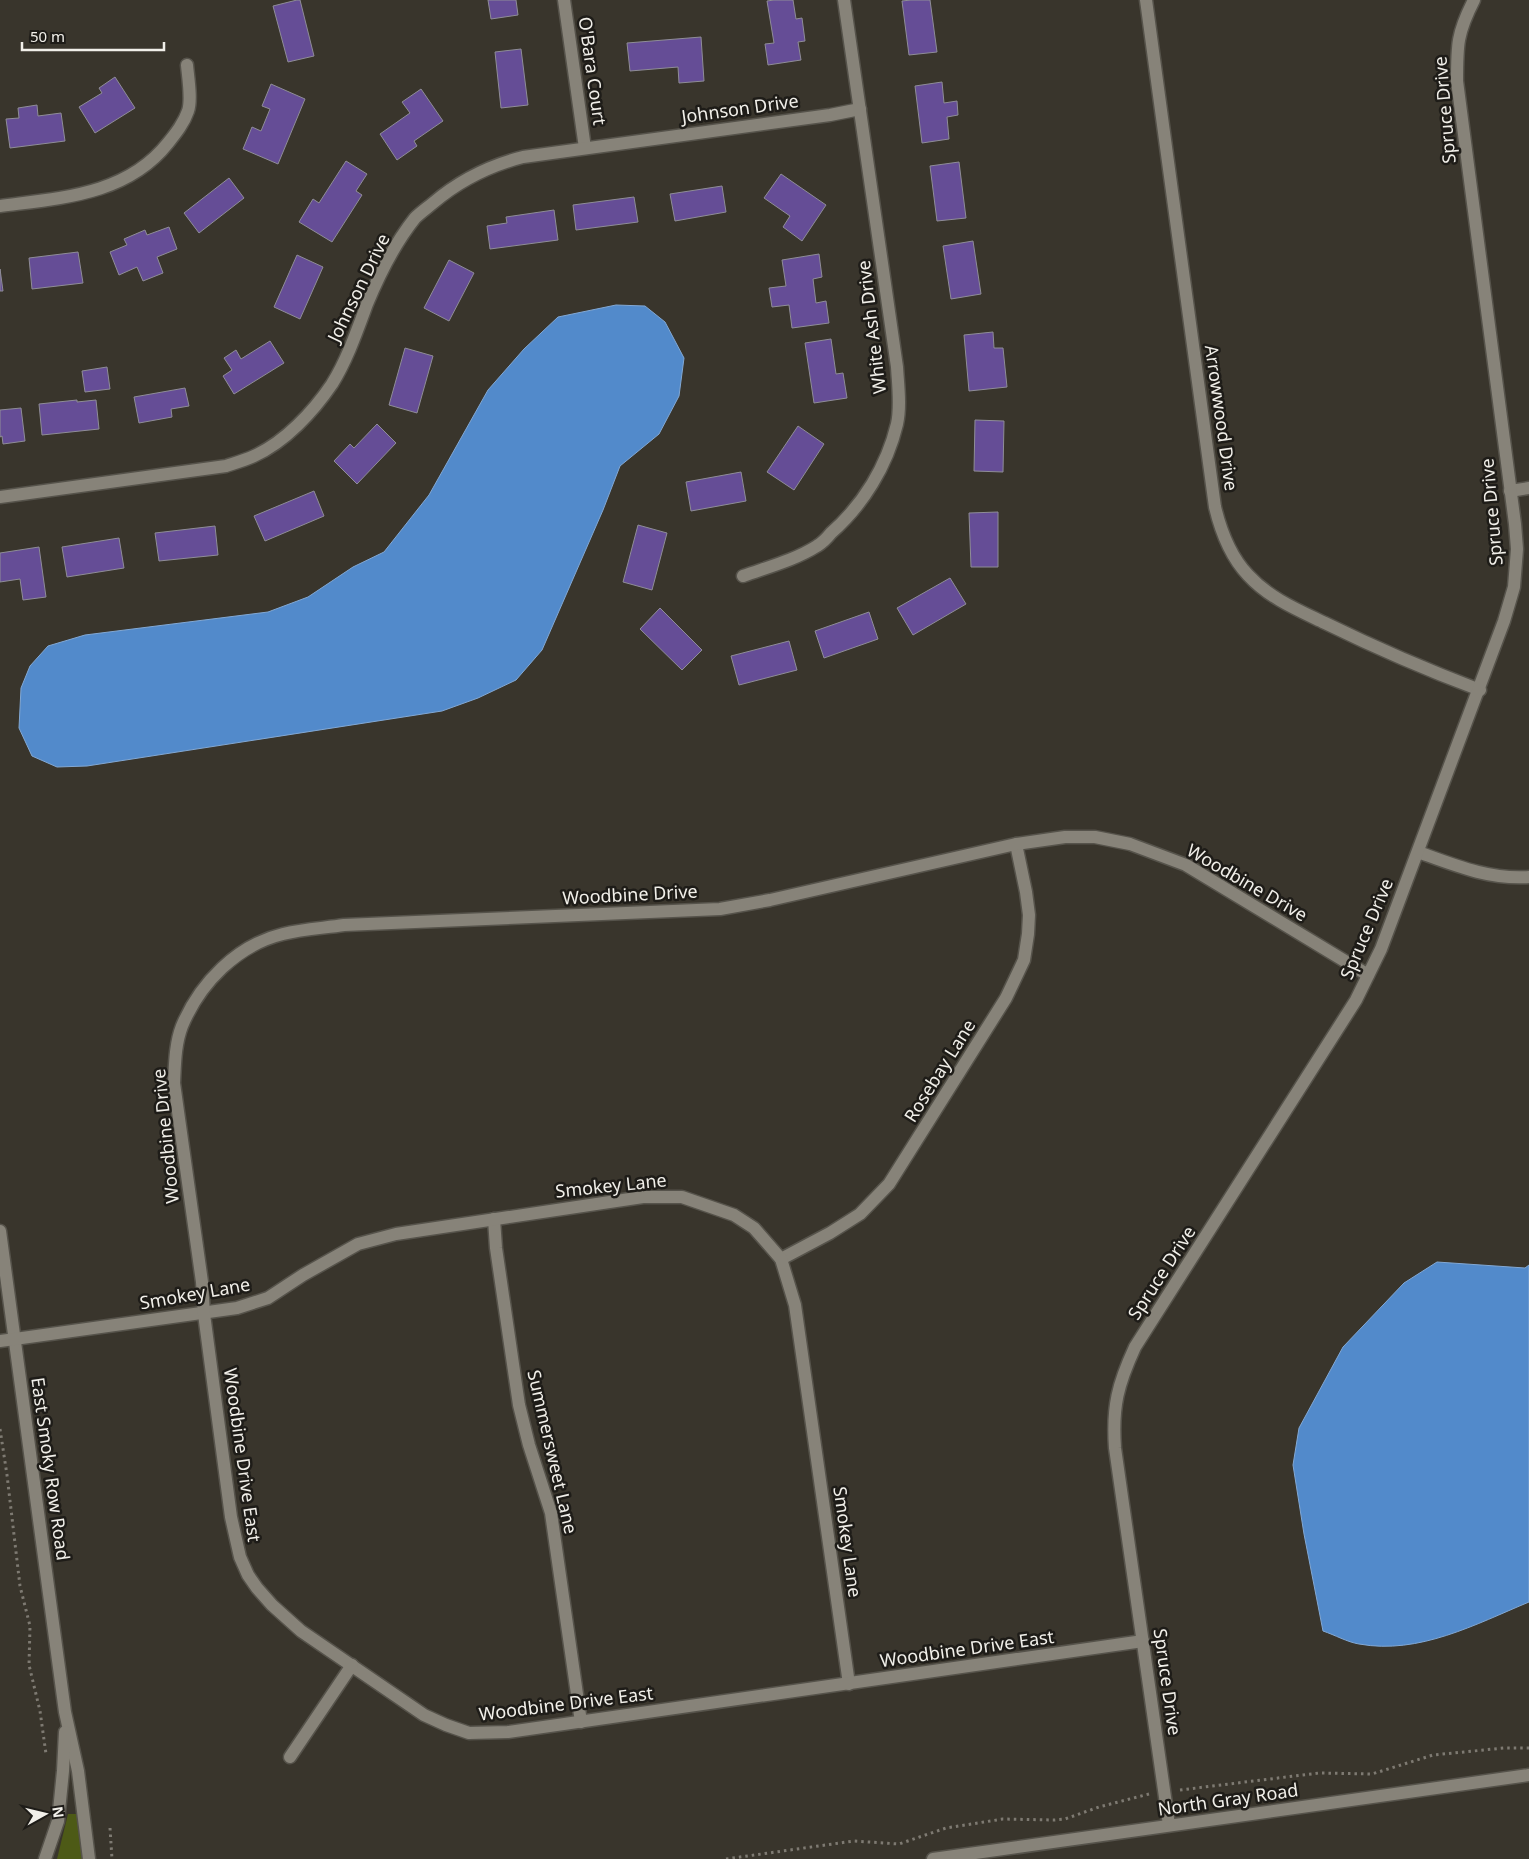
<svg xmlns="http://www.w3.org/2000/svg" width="1529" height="1859" font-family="'Noto Sans',sans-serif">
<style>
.green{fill:#4d5a16}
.water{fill:#528acb;stroke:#82a8d4}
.building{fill:#654d96;stroke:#8f8d97}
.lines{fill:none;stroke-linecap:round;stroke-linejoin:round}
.minor-casing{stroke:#56534b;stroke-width:15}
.path{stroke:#7e7a72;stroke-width:3;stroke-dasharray:2.5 4;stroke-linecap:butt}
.minor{stroke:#878379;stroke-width:12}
.labels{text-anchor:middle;stroke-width:5;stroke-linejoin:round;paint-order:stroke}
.street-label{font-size:18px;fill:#f1efe9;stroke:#1e1c18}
</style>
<rect width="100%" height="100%" fill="#39352c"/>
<path class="green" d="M68,1814H77L82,1859H57Z"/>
<g class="water">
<path d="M616,305L645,306L665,322L684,358L679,396L659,434L620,466L603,510L542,650L516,680L478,698L442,711L87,766L57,767L32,756L19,728L21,688L30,666L48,646L85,635L268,612L308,597L353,567L384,552L429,495L488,390L524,349L558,317Z"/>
<path d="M1437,1262L1525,1268L1529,1265V1602C1476,1624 1419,1655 1359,1644C1347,1642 1335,1635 1323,1631L1304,1534L1293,1465L1299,1428L1343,1347L1404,1283Z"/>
</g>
<g class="building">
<path d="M297,0H300L314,56L288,62L273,6Z"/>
<path d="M488,0H516L518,15L491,19Z"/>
<path d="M774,0H793L796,19L802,18L805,41L798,42L801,60L768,65L765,44L774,43L767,1Z"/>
<path d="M911,0H930L937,52L909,55L902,1Z"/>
<path d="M701,37L704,81L679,83L678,67L630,71L627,43Z"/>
<path d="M521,49L528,105L501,108L495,52Z"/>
<path d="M115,77L135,108L95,133L79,107L102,93L99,88Z"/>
<path d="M942,82L944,103L957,101L958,115L947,117L949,139L922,143L915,86Z"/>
<path d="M271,84L305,99L278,164L243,149L252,127L261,131L270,109L262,106Z"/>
<path d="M421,89L443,121L414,141L417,146L397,160L380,134L410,113L402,102Z"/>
<path d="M37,105L38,116L61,113L65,141L10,148L6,119L19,118L18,108Z"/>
<path d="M346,161L367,174L356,191L362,195L332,242L299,222L313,199L319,203Z"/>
<path d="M959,162L966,218L937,221L930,166Z"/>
<path d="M781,174L826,205L802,241L783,227L790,216L764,198Z"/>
<path d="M229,178L244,198L199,233L184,213Z"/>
<path d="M722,186L726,212L675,221L670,194Z"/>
<path d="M634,197L638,222L576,230L573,205Z"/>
<path d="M554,210L558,240L490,249L487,226L507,223L506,217Z"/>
<path d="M169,227L177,249L157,257L163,273L143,281L137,267L119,275L110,252L127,245L124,239L145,230L147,235Z"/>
<path d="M973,241L981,294L951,299L943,246Z"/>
<path d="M78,252L83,283L32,289L29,258Z"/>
<path d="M819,254L822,277L813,279L816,303L826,301L829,323L792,328L789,305L772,307L769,288L786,286L782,260Z"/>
<path d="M297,255L323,267L300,319L274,307Z"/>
<path d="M449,260L474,273L449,321L424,308Z"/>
<path d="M0,269L3,291H0Z"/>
<path d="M993,332L994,348H1003L1007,387L969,391L964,335Z"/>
<path d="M831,339L836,374L843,373L847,398L814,403L805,343Z"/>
<path d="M270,341L284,363L234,394L223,376L232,370L224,358L236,350L241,359Z"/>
<path d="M405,348L433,356L417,413L389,405Z"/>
<path d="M107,367L110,389L85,392L82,371Z"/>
<path d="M185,388L189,406L171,409L172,417L139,423L134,397Z"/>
<path d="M77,400V402L96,400L99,429L42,435L39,404Z"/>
<path d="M21,408L25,441L3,444L2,436L0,437V410Z"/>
<path d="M975,420L1004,421L1003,472L974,471Z"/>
<path d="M377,424L396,443L357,484L334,461L350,444L354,448Z"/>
<path d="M798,426L824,444L794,490L767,472Z"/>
<path d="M741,472L746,501L691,511L686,482Z"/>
<path d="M314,491L324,516L265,541L254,516Z"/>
<path d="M998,512V567H971L969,513Z"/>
<path d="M638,525L667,533L652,590L623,582Z"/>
<path d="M215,526L218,555L159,561L155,533Z"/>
<path d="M119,538L124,568L67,577L62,547Z"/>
<path d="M39,547L46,597L23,600L20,579L0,582V553Z"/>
<path d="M950,578L966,604L913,635L897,608Z"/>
<path d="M660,608L702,650L682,670L640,629Z"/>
<path d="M869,612L878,639L824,658L815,631Z"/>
<path d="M789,641L797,670L739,685L731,656Z"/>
</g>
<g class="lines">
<g class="minor-casing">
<g id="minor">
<path d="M564,0L585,148"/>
<path d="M1146,0L1215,507C1221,532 1230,556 1248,575C1269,598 1298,610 1325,623C1376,648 1427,670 1480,690"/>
<path d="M0,206C61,198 127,195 168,143C176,133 184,123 188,111C192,100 188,77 187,65"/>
<path d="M1510,491L1529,488"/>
<path d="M0,497L226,466C235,463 245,460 254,456C285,442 313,412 332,384C347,360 357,331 367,304C379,275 395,243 415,218C420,213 427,208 433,203C460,180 488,166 523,157L830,115L860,109"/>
<path d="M743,576C768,567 795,560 817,546C822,543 827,538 831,533C863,505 887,466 897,424C901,406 898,385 897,367L844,0"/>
<path d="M1418,852C1454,865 1490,880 1529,877"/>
<path d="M494,1219L496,1248L519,1405L529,1445L551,1513L581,1722"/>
<path d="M0,1231L65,1712L78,1771L89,1859"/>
<path d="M781,1259L830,1233L860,1214L889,1184L1006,998L1024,960L1028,934L1029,915L1026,892L1016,844"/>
<path d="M0,1341L237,1308L268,1298L303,1275L358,1244L396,1234L643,1197H682L734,1215L754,1228L781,1259L795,1305L849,1684"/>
<path d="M1143,1641L508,1732L469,1733L446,1725L424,1715L301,1631L272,1605L257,1588L248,1575L240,1557L231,1517L204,1314L202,1282L174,1083C175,1064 175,1044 182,1026C200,983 237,945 283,934C303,929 324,928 344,925L720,909L770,900L1016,844L1065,837H1095L1130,844L1186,865L1368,975"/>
<path d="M290,1757L352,1665"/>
<path d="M1169,1825L1115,1448C1112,1406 1118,1384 1135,1347L1356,1000L1381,949L1504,621L1514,587L1517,549L1515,524L1457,81C1457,45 1457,33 1474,0"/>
<path d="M45,1859L58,1821L63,1771L65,1732"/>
<path d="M933,1859L1529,1775"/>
</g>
</g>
<g class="path">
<path d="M0,1429L7,1475L20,1586L30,1626L29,1665L40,1711L46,1754"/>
<path d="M1180,1790L1319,1773L1372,1774L1433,1755L1504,1748H1529"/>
<path d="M110,1828L112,1859"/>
<path d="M726,1859L854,1841L899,1844L946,1828L1003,1819L1054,1820L1065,1819L1099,1807L1149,1794"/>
</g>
<use href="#minor" class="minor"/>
</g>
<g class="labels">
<g class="street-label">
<text transform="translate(592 71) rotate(82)" y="6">O'Bara Court</text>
<text transform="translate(740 109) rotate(-8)" y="6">Johnson Drive</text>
<text transform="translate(1445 110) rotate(-95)" y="6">Spruce Drive</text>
<text transform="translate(359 288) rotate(-64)" y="6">Johnson Drive</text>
<text transform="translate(872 327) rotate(-97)" y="6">White Ash Drive</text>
<text transform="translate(1221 418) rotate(82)" y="6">Arrowwood Drive</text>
<text transform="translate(1492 512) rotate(-95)" y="6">Spruce Drive</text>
<text transform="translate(1247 883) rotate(30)" y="6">Woodbine Drive</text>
<text transform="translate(630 895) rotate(-3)" y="6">Woodbine Drive</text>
<text transform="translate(1367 929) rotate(-67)" y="6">Spruce Drive</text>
<text transform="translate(940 1071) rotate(-58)" y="6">Rosebay Lane</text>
<text transform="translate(166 1136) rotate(-96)" y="6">Woodbine Drive</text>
<text transform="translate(611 1186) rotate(-6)" y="6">Smokey Lane</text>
<text transform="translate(1162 1273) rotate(-57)" y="6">Spruce Drive</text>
<text transform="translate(195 1294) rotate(-10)" y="6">Smokey Lane</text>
<text transform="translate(552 1452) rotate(77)" y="6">Summersweet Lane</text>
<text transform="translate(242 1455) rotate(82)" y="6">Woodbine Drive East</text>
<text transform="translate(50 1469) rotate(82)" y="6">East Smoky Row Road</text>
<text transform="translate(847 1542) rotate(82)" y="6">Smokey Lane</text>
<text transform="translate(967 1649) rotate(-8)" y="6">Woodbine Drive East</text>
<text transform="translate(1167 1682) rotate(82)" y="6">Spruce Drive</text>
<text transform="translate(566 1704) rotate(-7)" y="6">Woodbine Drive East</text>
<text transform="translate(1228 1800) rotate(-8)" y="6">North Gray Road</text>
</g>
</g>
<g transform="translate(45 1814) rotate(82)" stroke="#1e1c18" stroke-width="4" paint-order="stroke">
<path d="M0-4L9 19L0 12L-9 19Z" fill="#f1efe9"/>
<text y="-8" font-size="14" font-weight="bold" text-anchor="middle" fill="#f1efe9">N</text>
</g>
<path d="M22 42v8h142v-8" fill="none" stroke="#f1efe9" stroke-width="2.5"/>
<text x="30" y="42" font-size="15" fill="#f1efe9" stroke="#1e1c18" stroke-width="4" paint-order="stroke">50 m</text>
</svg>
